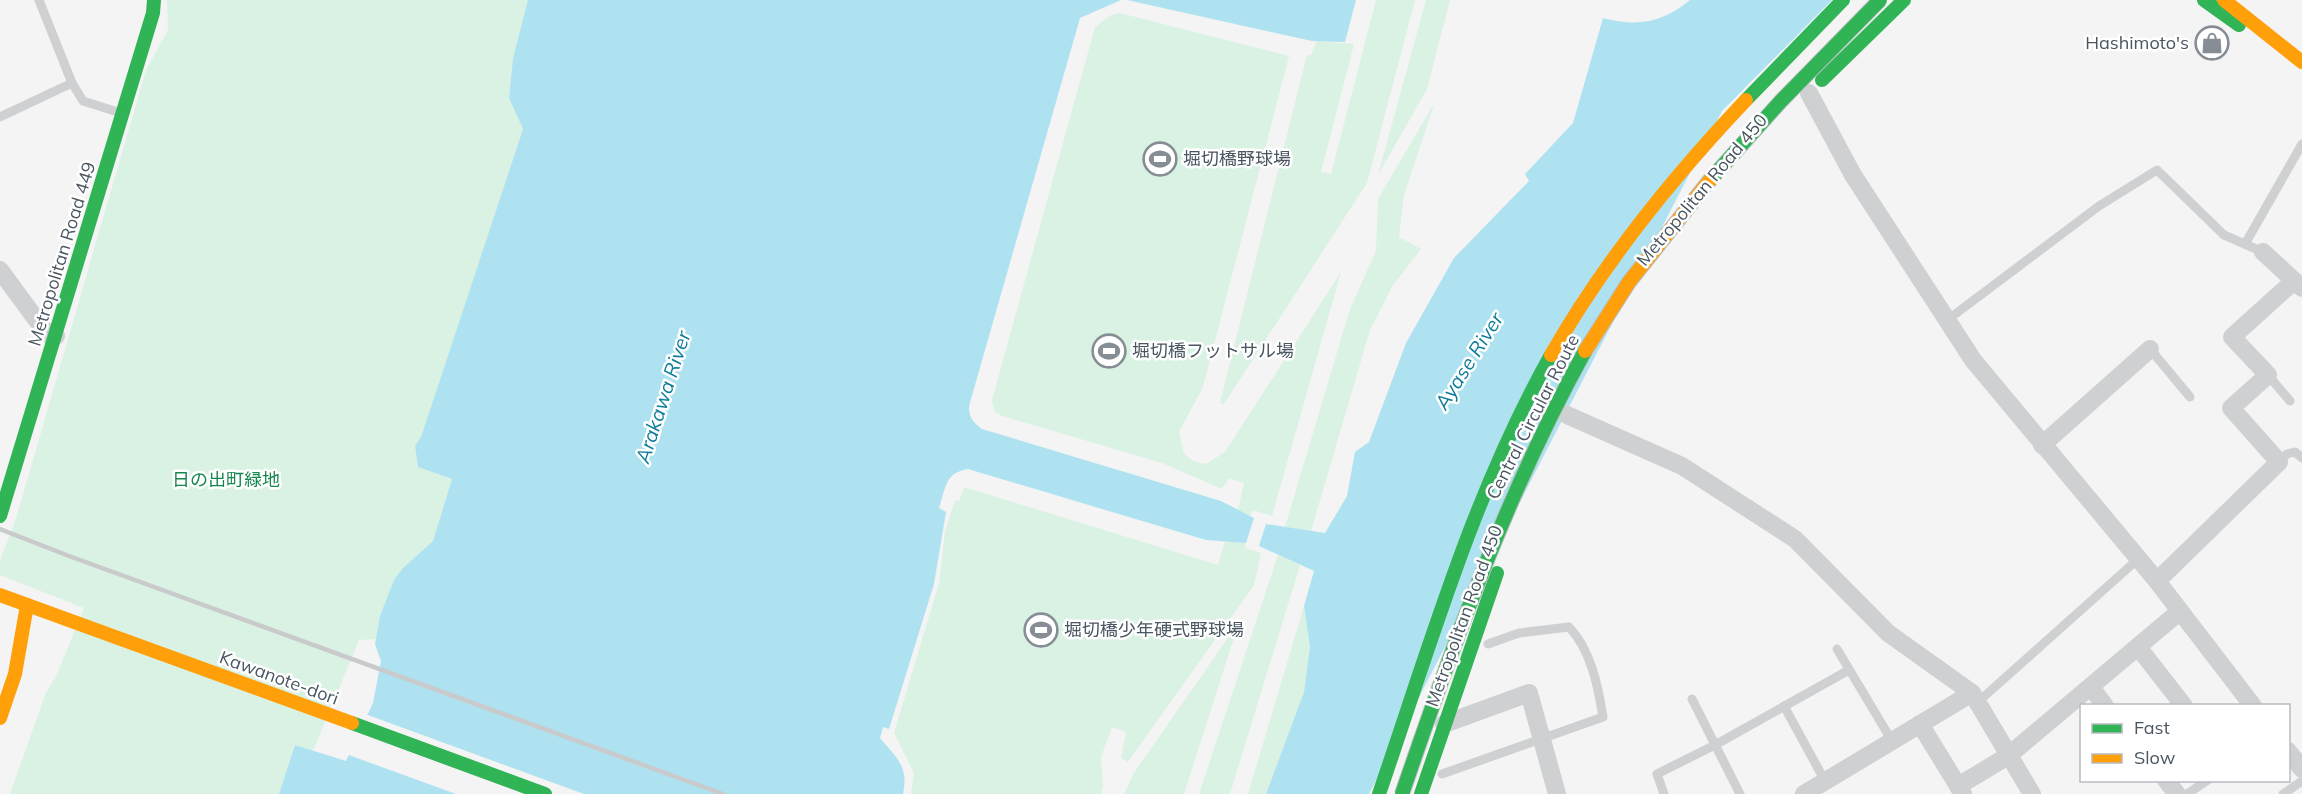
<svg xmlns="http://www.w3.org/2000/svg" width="2302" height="794" font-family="Mulish,'Noto Sans JP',sans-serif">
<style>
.green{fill:#d9f2e3}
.water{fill:#aee2f0}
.pier{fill:#f4f4f4}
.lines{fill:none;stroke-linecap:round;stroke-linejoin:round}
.lane{stroke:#ced0d2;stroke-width:9}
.street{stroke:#ced0d2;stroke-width:18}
.fast{stroke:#30b455;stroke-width:14}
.slow{stroke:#ff9f0a;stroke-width:14}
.rail{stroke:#c9cacc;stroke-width:4.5}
.fast-bridge-casing{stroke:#b9bec3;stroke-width:16;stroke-linecap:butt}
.slow-bridge-casing{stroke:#b9bec3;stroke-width:16;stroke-linecap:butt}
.fast-bridge{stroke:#30b455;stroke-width:14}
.slow-bridge{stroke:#ff9f0a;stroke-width:14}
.labels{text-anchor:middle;stroke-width:5;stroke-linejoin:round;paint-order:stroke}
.poi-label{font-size:18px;fill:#4a5661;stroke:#fff;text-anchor:start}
.street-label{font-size:18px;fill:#4a5661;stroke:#fff}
.park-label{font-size:18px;fill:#17864f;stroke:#fff}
.water-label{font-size:20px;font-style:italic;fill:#0c7c9b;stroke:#fff}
</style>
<rect width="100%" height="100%" fill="#f4f4f4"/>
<g class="green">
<path d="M167,0H528L513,58L509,98L523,129L421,437L415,446L418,467L452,479L433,541L403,568L380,616L376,639L359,640L313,751L295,745L279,794H10L45,695L57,674L84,608L0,575V560L15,522L146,70L168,30Z"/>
<path d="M1376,0H1415L1367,183L1224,404L1220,403L1307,55H1311L1317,41L1354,44L1321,172L1331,174Z"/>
<path d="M1426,0H1450L1427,89L1378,175Z"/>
<path d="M1120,13L1289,56L1203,387L1179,432L1184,454L1193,461L1206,464L1225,452L1341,272L1272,516L1253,510L1250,516L1238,510L1244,483L1229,478L1222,489L1162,463L1002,416L994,411L992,400L1095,27L1111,15Z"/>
<path d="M1435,102L1404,195L1399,237L1421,249L1393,285L1370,330L1311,531L1285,527L1350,309L1376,251L1378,199Z"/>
<path d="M964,487L1218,565L1225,541L1246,543L1245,548L1261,553L1254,585L1128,762L1121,758L1126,732L1112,727L1101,757L1103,787L1101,794H911L914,773L894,733L939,583L945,532L955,500L959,501Z"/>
<path d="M1278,555L1300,565L1230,794H1199Z"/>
<path d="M1304,606L1310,647L1304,692L1266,794H1248Z"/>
<path d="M1239,622L1184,794H1124L1134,773Z"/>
</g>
<g class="water">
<path d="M528,0H1121L1080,18L969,406C969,418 973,422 982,429L1221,501L1254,518L1246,543L1206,540L968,469C945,473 946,487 939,508L946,512L934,584L889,729L883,727L880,738C897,758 909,767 903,794H279L295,745L346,761L373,703L381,661L375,644L380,616L394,580L403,568L433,541L452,479L418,467L415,446L421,437L523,129L509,98L513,58Z"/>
<path d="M1127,0H1356L1345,42L1312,41Z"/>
<path d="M1690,0H1832L1722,111L1369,794H1266L1304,692L1310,647L1304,606L1314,571L1259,546L1266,524L1325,533L1347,496L1355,452L1369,442L1406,343L1454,258L1529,181L1525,174L1573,123L1603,18C1637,27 1662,23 1690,0Z"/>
</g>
<path class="pier" d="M365,714L584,794H456L346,754Z"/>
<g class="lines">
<g class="lane">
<path d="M39,0L72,83L83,101L121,113"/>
<path d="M0,117L72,83"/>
<path d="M2245,244L2302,144"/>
<path d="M1946,321L2099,206L2157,170L2224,235L2263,252"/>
<path d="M2150,349L2190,397"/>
<path d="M2268,375L2290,401"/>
<path d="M2279,462L2287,454L2295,452L2302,458"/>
<path d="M1837,649L1892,741"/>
<path d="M1692,699L1740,794"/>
<path d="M1979,701L2137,560"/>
<path d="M1784,706L1825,781"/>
<path d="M1442,774L1603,717C1598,686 1591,650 1569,627L1519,633L1488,644"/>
<path d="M1664,794L1657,774L1715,745L1849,670"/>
<path d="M2187,794L2208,780"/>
<path d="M2283,794L2302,781"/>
</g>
<g class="street">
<path d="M1809,93L1853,175L1973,360L2157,581L2253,706"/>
<path d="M2263,252L2302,288"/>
<path d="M0,270L47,334L56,336"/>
<path d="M1567,415L1682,466L1795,539L1888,633L1972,693L2032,794"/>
<path d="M2042,445L2150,349"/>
<path d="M2157,581L2279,462L2231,408L2268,375L2232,337L2294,281"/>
<path d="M2138,647L2184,706"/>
<path d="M2091,687L2105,706"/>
<path d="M1444,724L1529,693L1557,794"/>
<path d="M1920,724L1963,794"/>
<path d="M2288,751L2302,769"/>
<path d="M2166,780L2177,794"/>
<path d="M1958,786L2008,756L2179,612"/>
<path d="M1804,794L1972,693"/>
</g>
<g class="fast">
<path d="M2204,0L2239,25"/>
<path d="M1822,80L1904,0"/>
<path d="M1746,100L1843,0"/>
<path d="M0,516L153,13L154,0"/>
<path d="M352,723L545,794"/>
<path d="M1379,794C1431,643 1473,494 1551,355"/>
<path d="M1421,794L1497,573"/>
</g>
<g class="slow">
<path d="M2224,0L2302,62"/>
<path d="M1551,355C1604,262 1673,177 1746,100"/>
<path d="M0,595L352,723"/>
<path d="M0,718L15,674L27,605"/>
</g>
<path class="rail" d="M0,529L69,556L723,794"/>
<g class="fast-bridge-casing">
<g id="fast-bridge">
<path d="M1710,180L1781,101L1880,0"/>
<path d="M1402,794C1454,642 1507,492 1585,351"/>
</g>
</g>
<g class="slow-bridge-casing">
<path id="slow-bridge" d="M1585,351L1629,282L1710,180"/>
</g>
<use href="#fast-bridge" class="fast-bridge"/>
<use href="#slow-bridge" class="slow-bridge"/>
</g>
<defs>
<g id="shop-ring" transform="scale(1.725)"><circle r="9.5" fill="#fff" stroke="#868d94" stroke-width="1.5"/><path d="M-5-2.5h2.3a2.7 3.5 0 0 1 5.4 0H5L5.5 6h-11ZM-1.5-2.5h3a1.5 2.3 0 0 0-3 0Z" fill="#868d94"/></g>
<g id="stadium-ring" transform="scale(1.725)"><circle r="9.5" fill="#fff" stroke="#868d94" stroke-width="1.5"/><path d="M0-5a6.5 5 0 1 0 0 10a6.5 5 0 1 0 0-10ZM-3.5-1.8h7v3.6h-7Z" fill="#868d94"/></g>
</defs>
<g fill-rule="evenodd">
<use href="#shop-ring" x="2212" y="43"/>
<use href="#stadium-ring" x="1160" y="159"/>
<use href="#stadium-ring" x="1109" y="351"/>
<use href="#stadium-ring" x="1041" y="630"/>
</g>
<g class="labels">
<g class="poi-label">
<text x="2189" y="49" text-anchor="end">Hashimoto's</text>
<text x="1183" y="165">堀切橋野球場</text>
<text x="1132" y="357">堀切橋フットサル場</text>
<text x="1064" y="636">堀切橋少年硬式野球場</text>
</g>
<g class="street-label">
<text transform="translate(1702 190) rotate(-50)" y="6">Metropolitan Road 450</text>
<text transform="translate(62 254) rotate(-73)" y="6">Metropolitan Road 449</text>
<text transform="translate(1533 417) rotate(-63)" y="6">Central Circular Route</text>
<text transform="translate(1464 616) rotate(-70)" y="6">Metropolitan Road 450</text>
<text transform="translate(279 678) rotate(20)" y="6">Kawanote-dori</text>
</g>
<g class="park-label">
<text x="226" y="486">日の出町緑地</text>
</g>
<g class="water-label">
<text transform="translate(1469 361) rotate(-58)" y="7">Ayase River</text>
<text transform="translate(663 397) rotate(-72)" y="7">Arakawa River</text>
</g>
</g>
<rect x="2080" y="704" width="210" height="78" fill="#ffffff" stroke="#b7bbc0" stroke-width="1.5"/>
<rect x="2092" y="724" width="30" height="9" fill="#30b455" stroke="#b7bbc0" stroke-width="1.5"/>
<text x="2134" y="734" font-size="18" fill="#4a5661">Fast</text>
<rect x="2092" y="754" width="30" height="9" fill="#ff9f0a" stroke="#b7bbc0" stroke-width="1.5"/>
<text x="2134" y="764" font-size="18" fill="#4a5661">Slow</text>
</svg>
